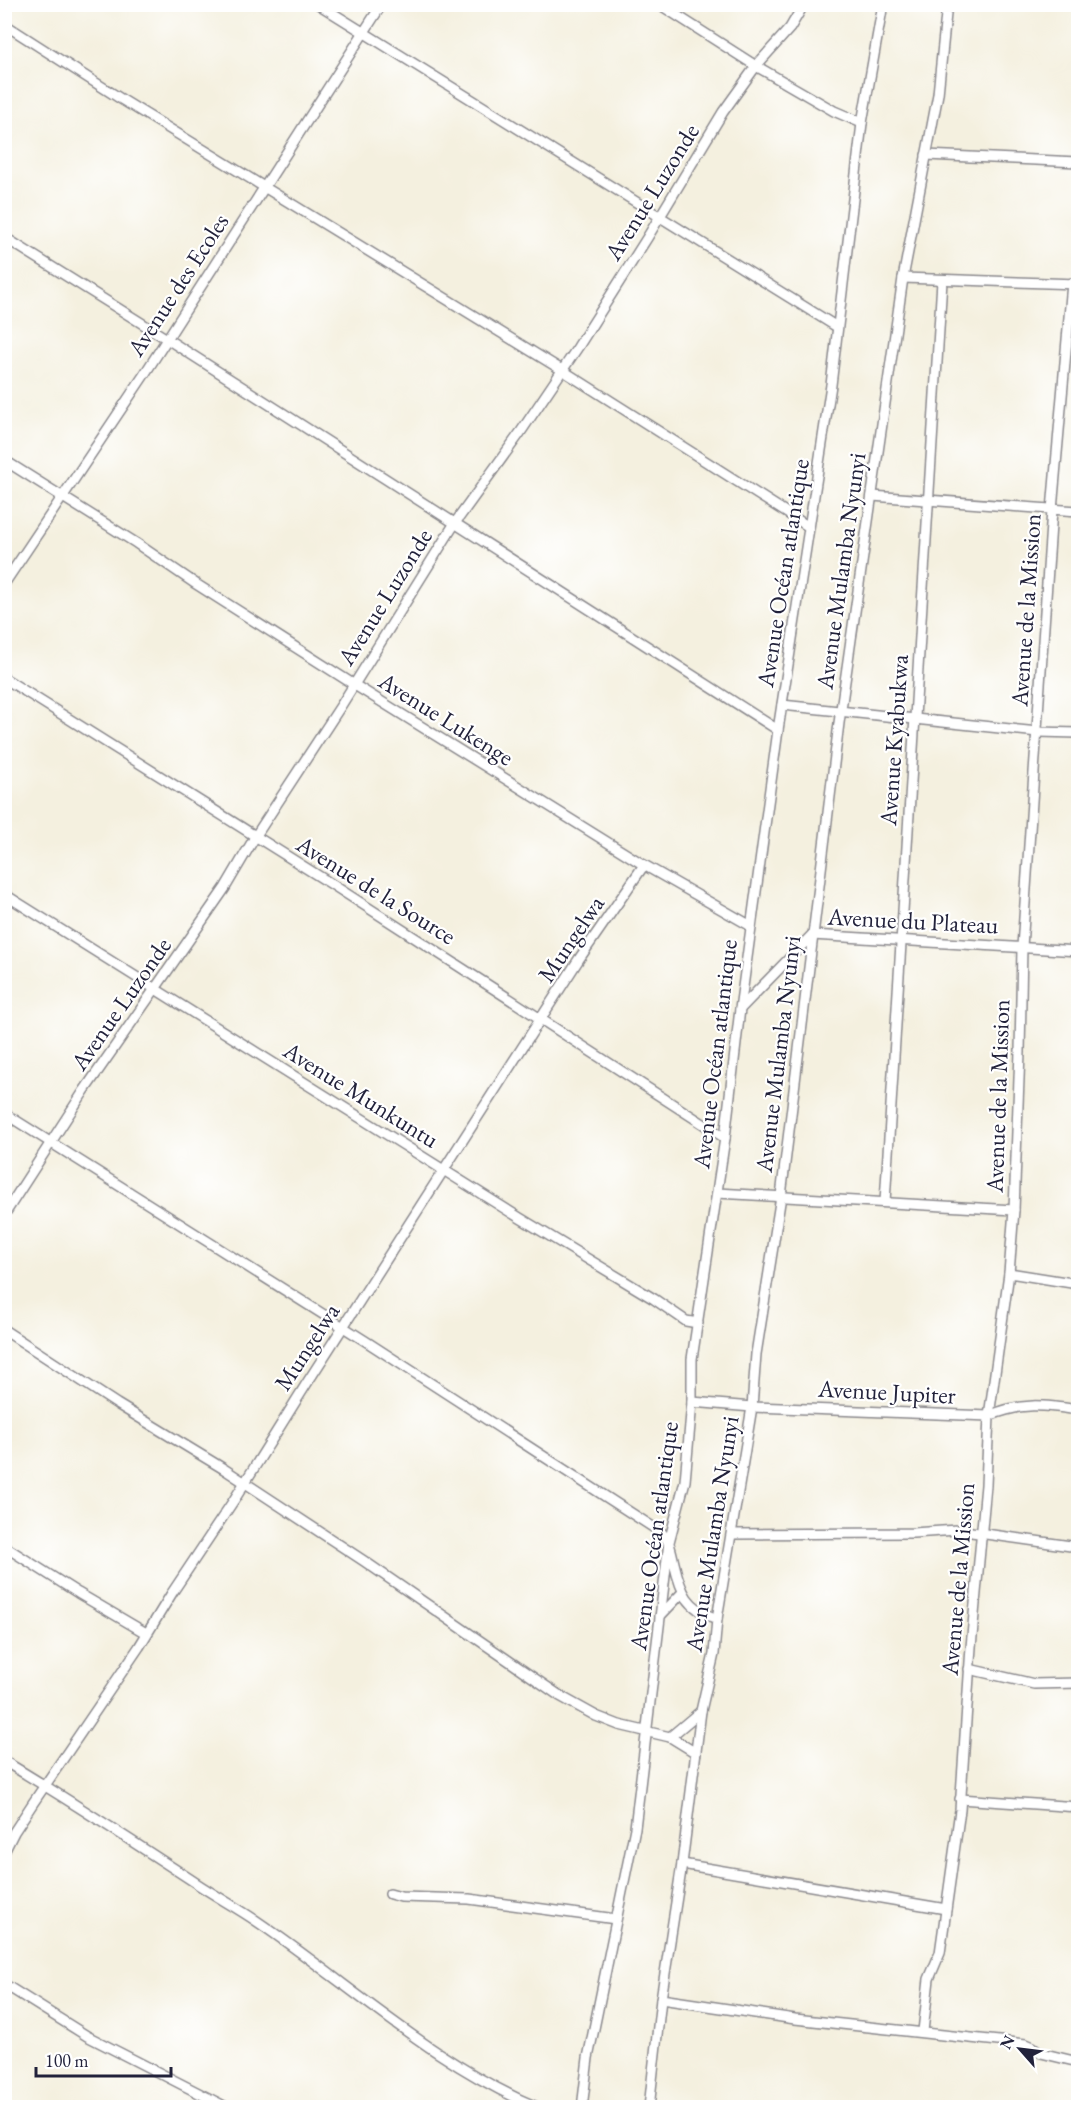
<svg xmlns="http://www.w3.org/2000/svg" width="1083" height="2112" font-family="'EB Garamond',serif">
<style>
.lines{fill:none;stroke-linecap:round;stroke-linejoin:round}
.minor-casing{stroke:#8b898d;stroke-width:12}
.minor{stroke:#fff;stroke-width:9}
.labels{text-anchor:middle;stroke-width:4.5;stroke-linejoin:round;paint-order:stroke}
.street-label{font-size:24px;fill:#22223b;stroke:#fff}
</style>
<rect width="100%" height="100%" fill="#fff"/>
<filter id="ink" filterUnits="userSpaceOnUse"><feTurbulence type="fractalNoise" baseFrequency=".0167" numOctaves="2"/><feDisplacementMap in="SourceGraphic" scale="12" xChannelSelector="R" yChannelSelector="G"/><feConvolveMatrix kernelMatrix="1 2 1 2 8 2 1 2 1" color-interpolation-filters="sRGB"/></filter>
<filter id="wash" filterUnits="userSpaceOnUse"><feTurbulence type="fractalNoise" baseFrequency=".008" numOctaves="4" result="noise"/><feDisplacementMap in="SourceGraphic" scale="24" xChannelSelector="R" yChannelSelector="G"/><feGaussianBlur stdDeviation="1.35" result="paint"/><feColorMatrix in="noise" values="0 0 0 0 0 0 0 0 0 0 0 0 0 0 0 0 0 1.4 0 .05"/><feComposite in="paint" operator="in"/></filter>
<g filter="url(#wash)">
<rect width="100%" height="100%" fill="#f4f0df"/>
</g>
<g filter="url(#ink)">
<g class="lines">
<g class="minor-casing">
<g id="minor">
<path d="M318,4L837,327"/>
<path d="M659,4L756,66L834,111L862,123"/>
<path d="M4,24L121,99L562,370L809,527"/>
<path d="M926,155L1078,162"/>
<path d="M4,237L167,339L778,730"/>
<path d="M903,278L1078,284"/>
<path d="M4,460L136,543L196,584L353,684L644,865L751,926"/>
<path d="M872,496L1078,511"/>
<path d="M4,584L144,375L382,4"/>
<path d="M4,678L333,885L725,1138"/>
<path d="M782,705L1038,732L1078,733"/>
<path d="M4,894L520,1218L654,1299L686,1321L698,1323"/>
<path d="M740,1009L812,935L1078,951"/>
<path d="M4,1113L367,1342L662,1533C670,1542 671,1550 674,1563C681,1593 687,1608 717,1619"/>
<path d="M717,1193L1014,1210"/>
<path d="M885,1202L942,281"/>
<path d="M4,1215L84,1091L225,888L255,837L342,704L455,523L520,433L578,347L647,238L723,112L756,66L790,28L804,4"/>
<path d="M1009,1273L1078,1284"/>
<path d="M4,1330L117,1404L224,1469L364,1561L560,1696L596,1716L619,1725L670,1737L696,1753"/>
<path d="M692,1402L752,1407L989,1416C1021,1402 1044,1405 1078,1410"/>
<path d="M732,1534L913,1533L957,1530L1078,1547"/>
<path d="M4,1546L78,1593L146,1633"/>
<path d="M660,1616L683,1592"/>
<path d="M969,1669L1034,1684L1078,1683"/>
<path d="M670,1737L701,1711"/>
<path d="M4,1761C70,1800 133,1842 196,1883C217,1897 238,1908 258,1922C349,1984 437,2066 539,2108"/>
<path d="M960,1799L1078,1807"/>
<path d="M4,1852L14,1832L33,1803L139,1647L172,1593L234,1500L307,1383L579,959L644,865"/>
<path d="M682,1864L946,1909"/>
<path d="M390,1894L401,1897L469,1899L616,1919"/>
<path d="M4,1984L87,2036L228,2108"/>
<path d="M661,1999L795,2019L1026,2044L1033,2047L1041,2053L1078,2062"/>
<path d="M923,2031L929,1979L940,1953L960,1810L971,1647L986,1485L989,1416L1009,1273L1014,1210L1020,1052L1022,947L1052,510L1072,283"/>
<path d="M582,2108L588,2058L635,1828L669,1542L685,1481L692,1402V1359L725,1138L740,1009L778,730L831,385L862,123L883,4"/>
<path d="M649,2108L661,1999L682,1864L701,1711L714,1654L717,1619L752,1407L756,1354L781,1196L839,723L903,278L938,94L947,4"/>
</g>
</g>
<use href="#minor" class="minor"/>
</g>
</g>
<g class="labels">
<g class="street-label">
<text transform="translate(652 192) rotate(-58)" y="8">Avenue Luzonde</text>
<text transform="translate(178 285) rotate(-57)" y="8">Avenue des Ecoles</text>
<text transform="translate(841 571) rotate(-82)" y="8">Avenue Mulamba Nyunyi</text>
<text transform="translate(783 573) rotate(-81)" y="8">Avenue Océan atlantique</text>
<text transform="translate(385 597) rotate(-58)" y="8">Avenue Luzonde</text>
<text transform="translate(1026 610) rotate(-86)" y="8">Avenue de la Mission</text>
<text transform="translate(446 719) rotate(32)" y="8">Avenue Lukenge</text>
<text transform="translate(894 740) rotate(-86)" y="8">Avenue Kyabukwa</text>
<text transform="translate(376 890) rotate(32)" y="8">Avenue de la Source</text>
<text transform="translate(913 921) rotate(3)" y="8">Avenue du Plateau</text>
<text transform="translate(571 939) rotate(-56)" y="8">Mungelwa</text>
<text transform="translate(121 1004) rotate(-55)" y="8">Avenue Luzonde</text>
<text transform="translate(715 1054) rotate(-83)" y="8">Avenue Océan atlantique</text>
<text transform="translate(778 1054) rotate(-83)" y="8">Avenue Mulamba Nyunyi</text>
<text transform="translate(361 1095) rotate(32)" y="8">Avenue Munkuntu</text>
<text transform="translate(998 1096) rotate(-88)" y="8">Avenue de la Mission</text>
<text transform="translate(307 1347) rotate(-57)" y="8">Mungelwa</text>
<text transform="translate(887 1392) rotate(3)" y="8">Avenue Jupiter</text>
<text transform="translate(712 1534) rotate(-81)" y="8">Avenue Mulamba Nyunyi</text>
<text transform="translate(654 1536) rotate(-82)" y="8">Avenue Océan atlantique</text>
<text transform="translate(958 1579) rotate(-85)" y="8">Avenue de la Mission</text>
</g>
</g>
<rect width="1083" height="2112" fill="none" stroke="#fff" stroke-width="24"/>
<g transform="translate(1020 2049) rotate(298)" stroke="#ffffff" stroke-width="4.5" paint-order="stroke">
<path d="M0-4.5L10 22L0 15L-10 22Z" fill="#22223b"/>
<text y="-9" font-size="16" font-weight="bold" text-anchor="middle" fill="#22223b">N</text>
</g>
<path d="M36 2067v9h135v-9" fill="none" stroke="#22223b" stroke-width="3"/>
<text x="45" y="2067" font-size="18" fill="#22223b" stroke="#ffffff" stroke-width="4.5" paint-order="stroke">100 m</text>
</svg>
